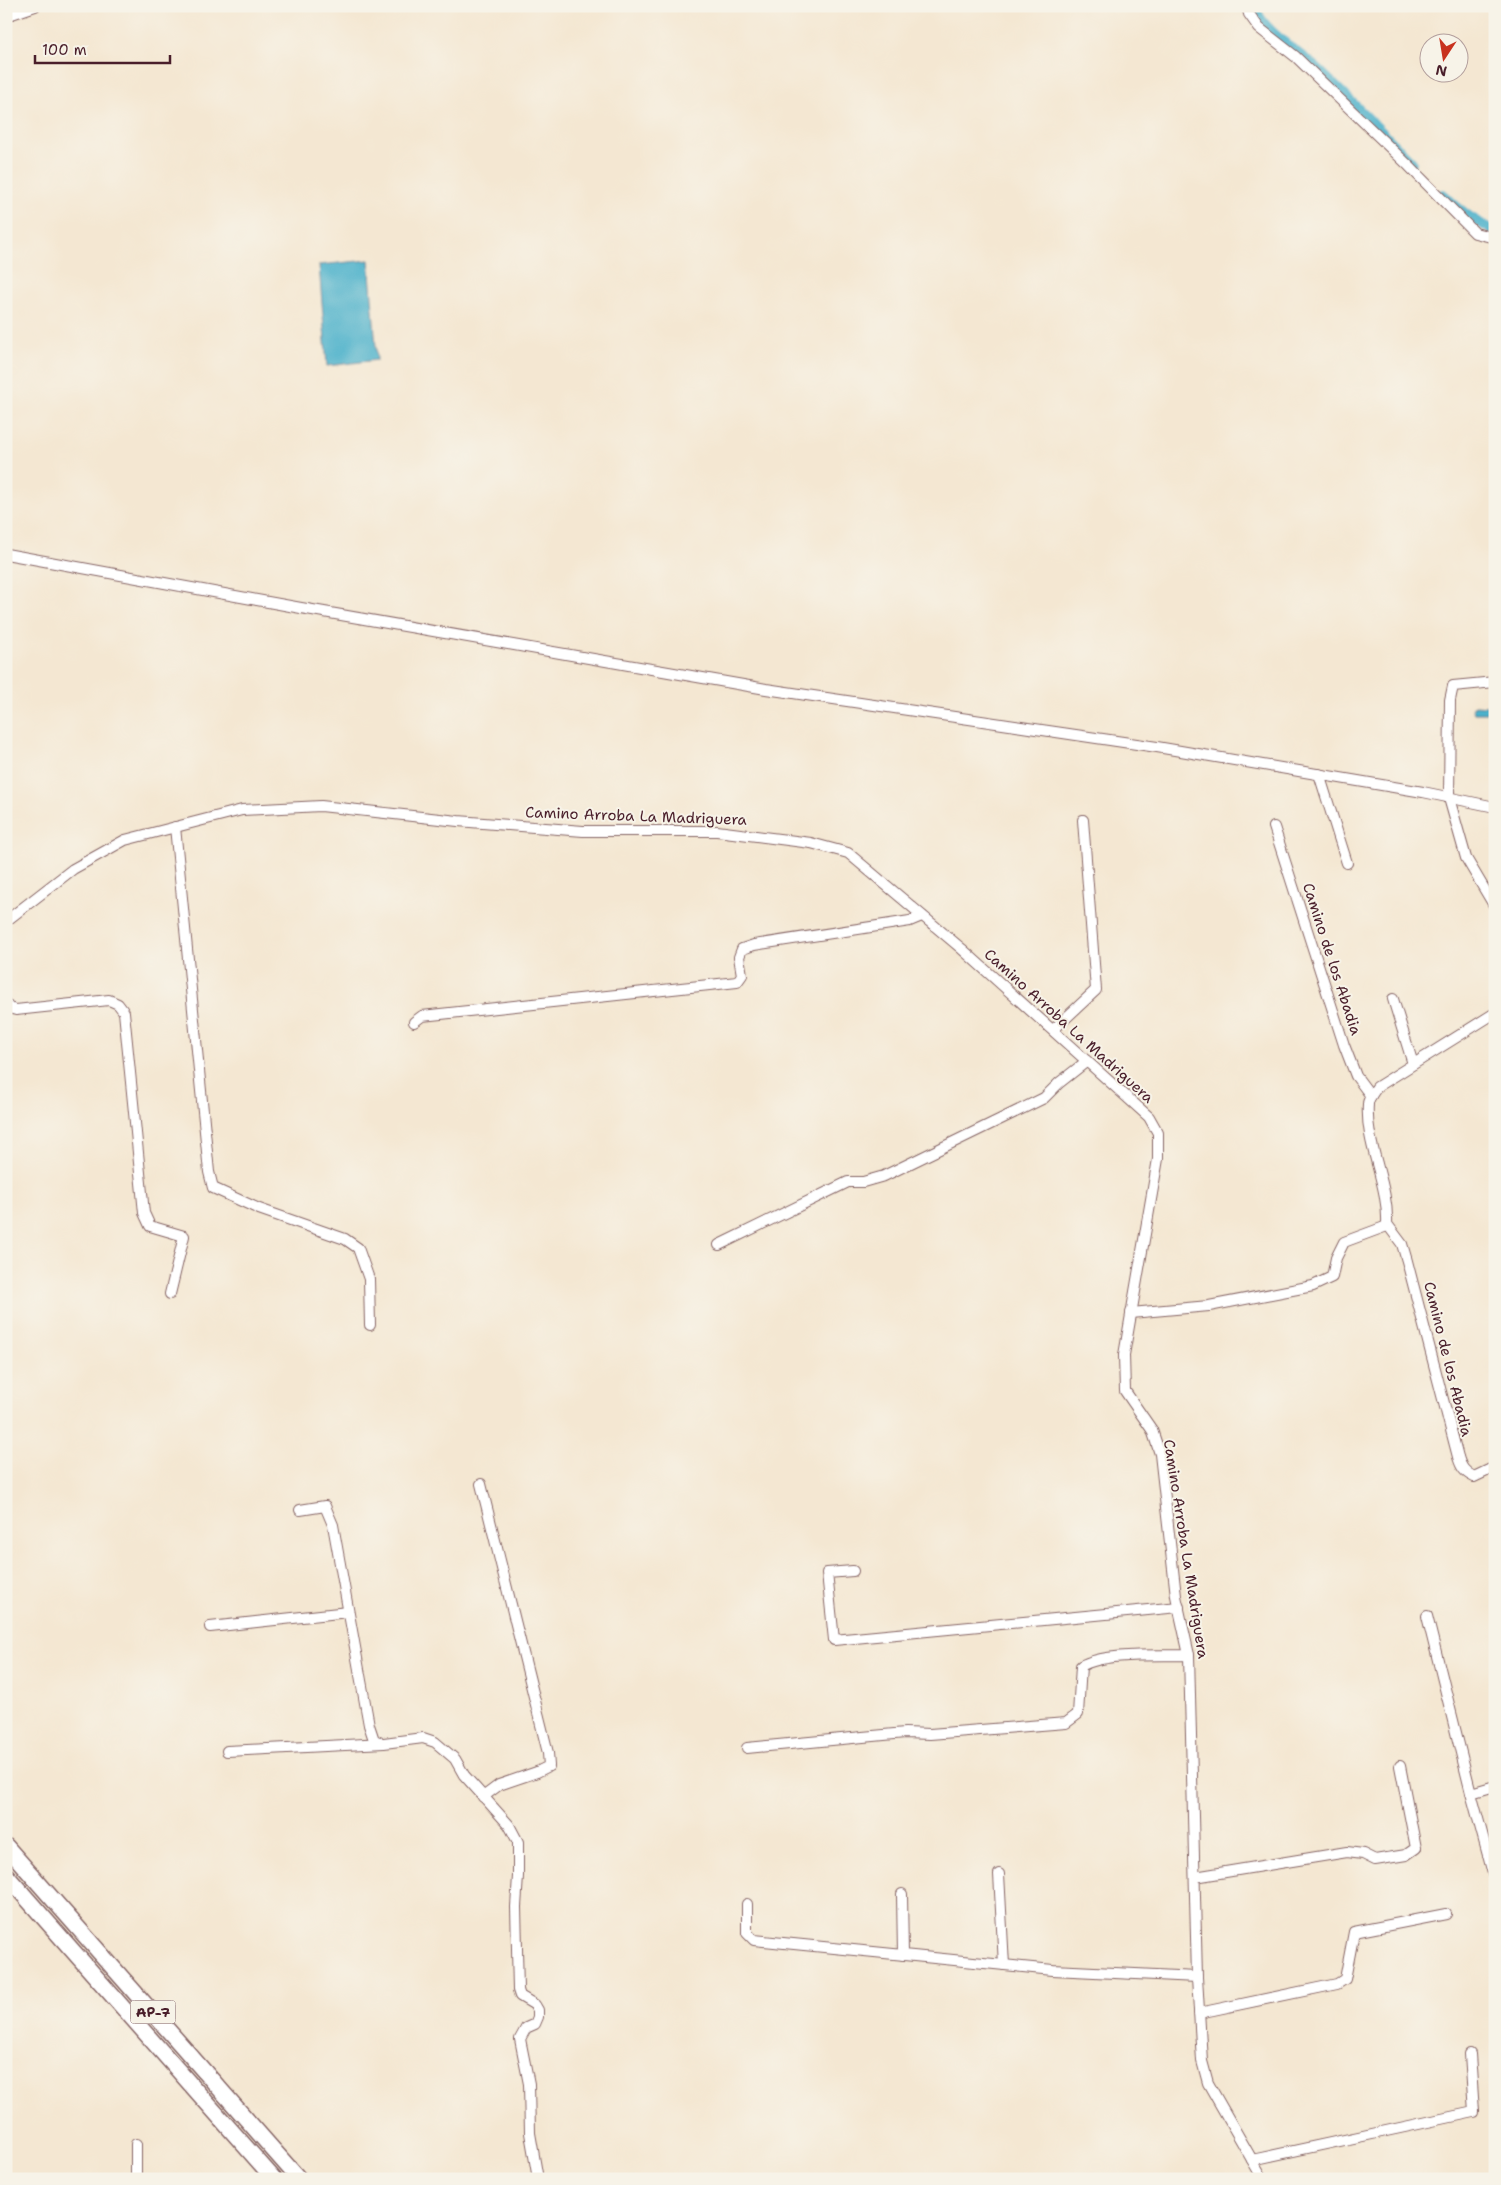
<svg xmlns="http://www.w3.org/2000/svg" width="1501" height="2185" font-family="'Shantell Sans',sans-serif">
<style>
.water{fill:#4cb1cb;stroke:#4b687b}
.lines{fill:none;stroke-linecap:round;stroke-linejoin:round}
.canal{stroke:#4cb1cb;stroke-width:10}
.minor-casing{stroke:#866565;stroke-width:12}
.highway-casing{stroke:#866565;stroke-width:18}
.minor{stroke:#fff;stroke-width:10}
.highway{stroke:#fff;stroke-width:15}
.labels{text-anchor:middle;stroke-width:4;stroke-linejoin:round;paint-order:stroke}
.shield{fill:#f7f3e8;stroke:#7e5f64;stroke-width:1}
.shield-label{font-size:14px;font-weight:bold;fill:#4a1f2b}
.street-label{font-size:15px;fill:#4a1f2b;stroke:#f7f3e8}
</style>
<rect width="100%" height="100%" fill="#f7f3e8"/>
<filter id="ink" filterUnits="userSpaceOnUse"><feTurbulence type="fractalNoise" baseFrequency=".02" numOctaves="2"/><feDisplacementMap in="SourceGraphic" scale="10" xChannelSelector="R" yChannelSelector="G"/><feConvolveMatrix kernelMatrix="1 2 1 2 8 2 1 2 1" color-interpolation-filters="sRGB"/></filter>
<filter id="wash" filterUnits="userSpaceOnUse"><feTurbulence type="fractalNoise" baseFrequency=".0096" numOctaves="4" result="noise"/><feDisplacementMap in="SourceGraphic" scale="20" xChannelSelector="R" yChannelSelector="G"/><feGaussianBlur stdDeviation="1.12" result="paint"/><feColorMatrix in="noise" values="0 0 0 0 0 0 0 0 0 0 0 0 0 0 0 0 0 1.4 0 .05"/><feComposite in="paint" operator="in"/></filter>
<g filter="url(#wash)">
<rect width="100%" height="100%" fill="#f4e7d2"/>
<g class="water">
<path d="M369,260L377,360L327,366L319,265Z"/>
<path d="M1475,705L1488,706V713H1474L1472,709Z"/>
</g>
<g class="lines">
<g class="canal">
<path d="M1255,6C1260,30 1304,55 1322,73C1352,102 1382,132 1412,162"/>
<path d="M1443,194C1459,210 1475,222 1495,231"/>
</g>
</g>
</g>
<g filter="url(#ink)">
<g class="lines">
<g class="minor-casing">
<g id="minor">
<path d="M1247,6L1249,14L1259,28L1296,57L1409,166L1475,233L1495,238"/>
<path d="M6,16L35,6"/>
<path d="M6,554L301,608L766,689L1157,747L1423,792L1495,807"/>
<path d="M1495,682L1453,686L1450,700L1449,798L1466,858L1495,907"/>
<path d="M1319,774L1347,863"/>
<path d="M175,827L209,1172L213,1188L259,1209L345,1239L358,1248L369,1279L370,1325"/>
<path d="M1274,827L1344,1045L1356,1076L1371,1096"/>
<path d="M6,921L73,869L125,840L242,810L321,806L458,821L583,831H717L811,843L848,853L962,949L1149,1117L1158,1133V1159L1124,1355L1125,1391L1152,1430L1160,1454L1176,1596L1189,1655L1197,1977L1202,2061L1208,2083L1263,2179"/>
<path d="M1393,999L1413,1064"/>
<path d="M6,1004L9,1008L16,1010L109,1000L118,1004L124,1012L144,1213L150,1226L184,1236L170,1294"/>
<path d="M1495,1013L1377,1087C1374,1092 1368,1098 1368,1104C1365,1145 1389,1184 1387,1224L1402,1244L1407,1261L1458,1457C1461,1467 1464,1472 1474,1477L1495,1467"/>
<path d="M414,1022L422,1016L737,982L742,975L739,957L742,949L754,945L910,921L922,916"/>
<path d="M1053,1030L1096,990L1083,820"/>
<path d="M719,1245L848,1182H863L884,1176L1044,1098L1059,1083L1087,1061"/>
<path d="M1131,1313L1209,1306L1313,1286L1332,1277L1336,1258L1344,1242L1387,1226V1224"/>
<path d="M481,1484L548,1753L549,1766L537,1772L499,1785L483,1797"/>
<path d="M300,1510L325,1506L333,1525L369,1725L374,1740L382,1743"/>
<path d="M853,1571L827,1573L834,1640L1179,1607"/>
<path d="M1427,1616L1471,1793L1495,1786"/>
<path d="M210,1627L348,1612"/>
<path d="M747,1748L905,1733L930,1734L1066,1723L1078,1714L1081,1666C1105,1652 1159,1656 1189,1655"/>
<path d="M227,1751L384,1743L423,1738L435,1742L455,1759L464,1775L509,1825L518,1842V1876L516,1907L518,1990L520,1996L535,2005L538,2010V2017L535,2024L526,2028L520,2039L529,2084L530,2133L538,2179"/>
<path d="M1471,1793L1495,1881"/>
<path d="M999,1874L1004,1965"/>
<path d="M1195,1877L1347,1852L1363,1854L1375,1860L1406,1855L1416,1848L1400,1766"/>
<path d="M902,1894L903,1955"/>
<path d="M747,1904V1933L754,1940L1053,1970L1197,1977"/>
<path d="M1199,2013L1337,1984L1345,1979L1354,1932L1446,1914"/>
<path d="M136,2144V2179"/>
<path d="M1252,2160L1474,2112L1470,2054"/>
</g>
</g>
<g class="highway-casing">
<g id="highway">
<path d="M6,1846L299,2179"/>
<path d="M6,1875L274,2179"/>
</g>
</g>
<use href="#minor" class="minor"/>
<use href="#highway" class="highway"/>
</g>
</g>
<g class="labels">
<rect class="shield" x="130.5" y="2000.5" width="45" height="23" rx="4"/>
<g class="shield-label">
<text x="153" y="2017">AP-7</text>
</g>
<g class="street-label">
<text transform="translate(636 816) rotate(2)" y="5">Camino Arroba La Madriguera</text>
<text transform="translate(1332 959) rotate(72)" y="5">Camino de los Abadia</text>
<text transform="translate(1069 1026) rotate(42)" y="5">Camino Arroba La Madriguera</text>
<text transform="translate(1448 1359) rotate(76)" y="5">Camino de los Abadia</text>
<text transform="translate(1186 1549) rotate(81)" y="5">Camino Arroba La Madriguera</text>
</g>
</g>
<rect width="1501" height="2185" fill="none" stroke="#f7f3e8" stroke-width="25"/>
<g transform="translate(1444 58) rotate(192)"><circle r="24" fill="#f7f3e8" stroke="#b29e9c"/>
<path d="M0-4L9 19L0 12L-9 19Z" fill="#c8321e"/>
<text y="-8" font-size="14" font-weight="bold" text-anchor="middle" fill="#4a1f2b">N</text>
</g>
<path d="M35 55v8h135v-8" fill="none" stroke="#4a1f2b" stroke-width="2.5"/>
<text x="42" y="55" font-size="15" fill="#4a1f2b" stroke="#f7f3e8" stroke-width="4" paint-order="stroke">100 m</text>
</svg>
